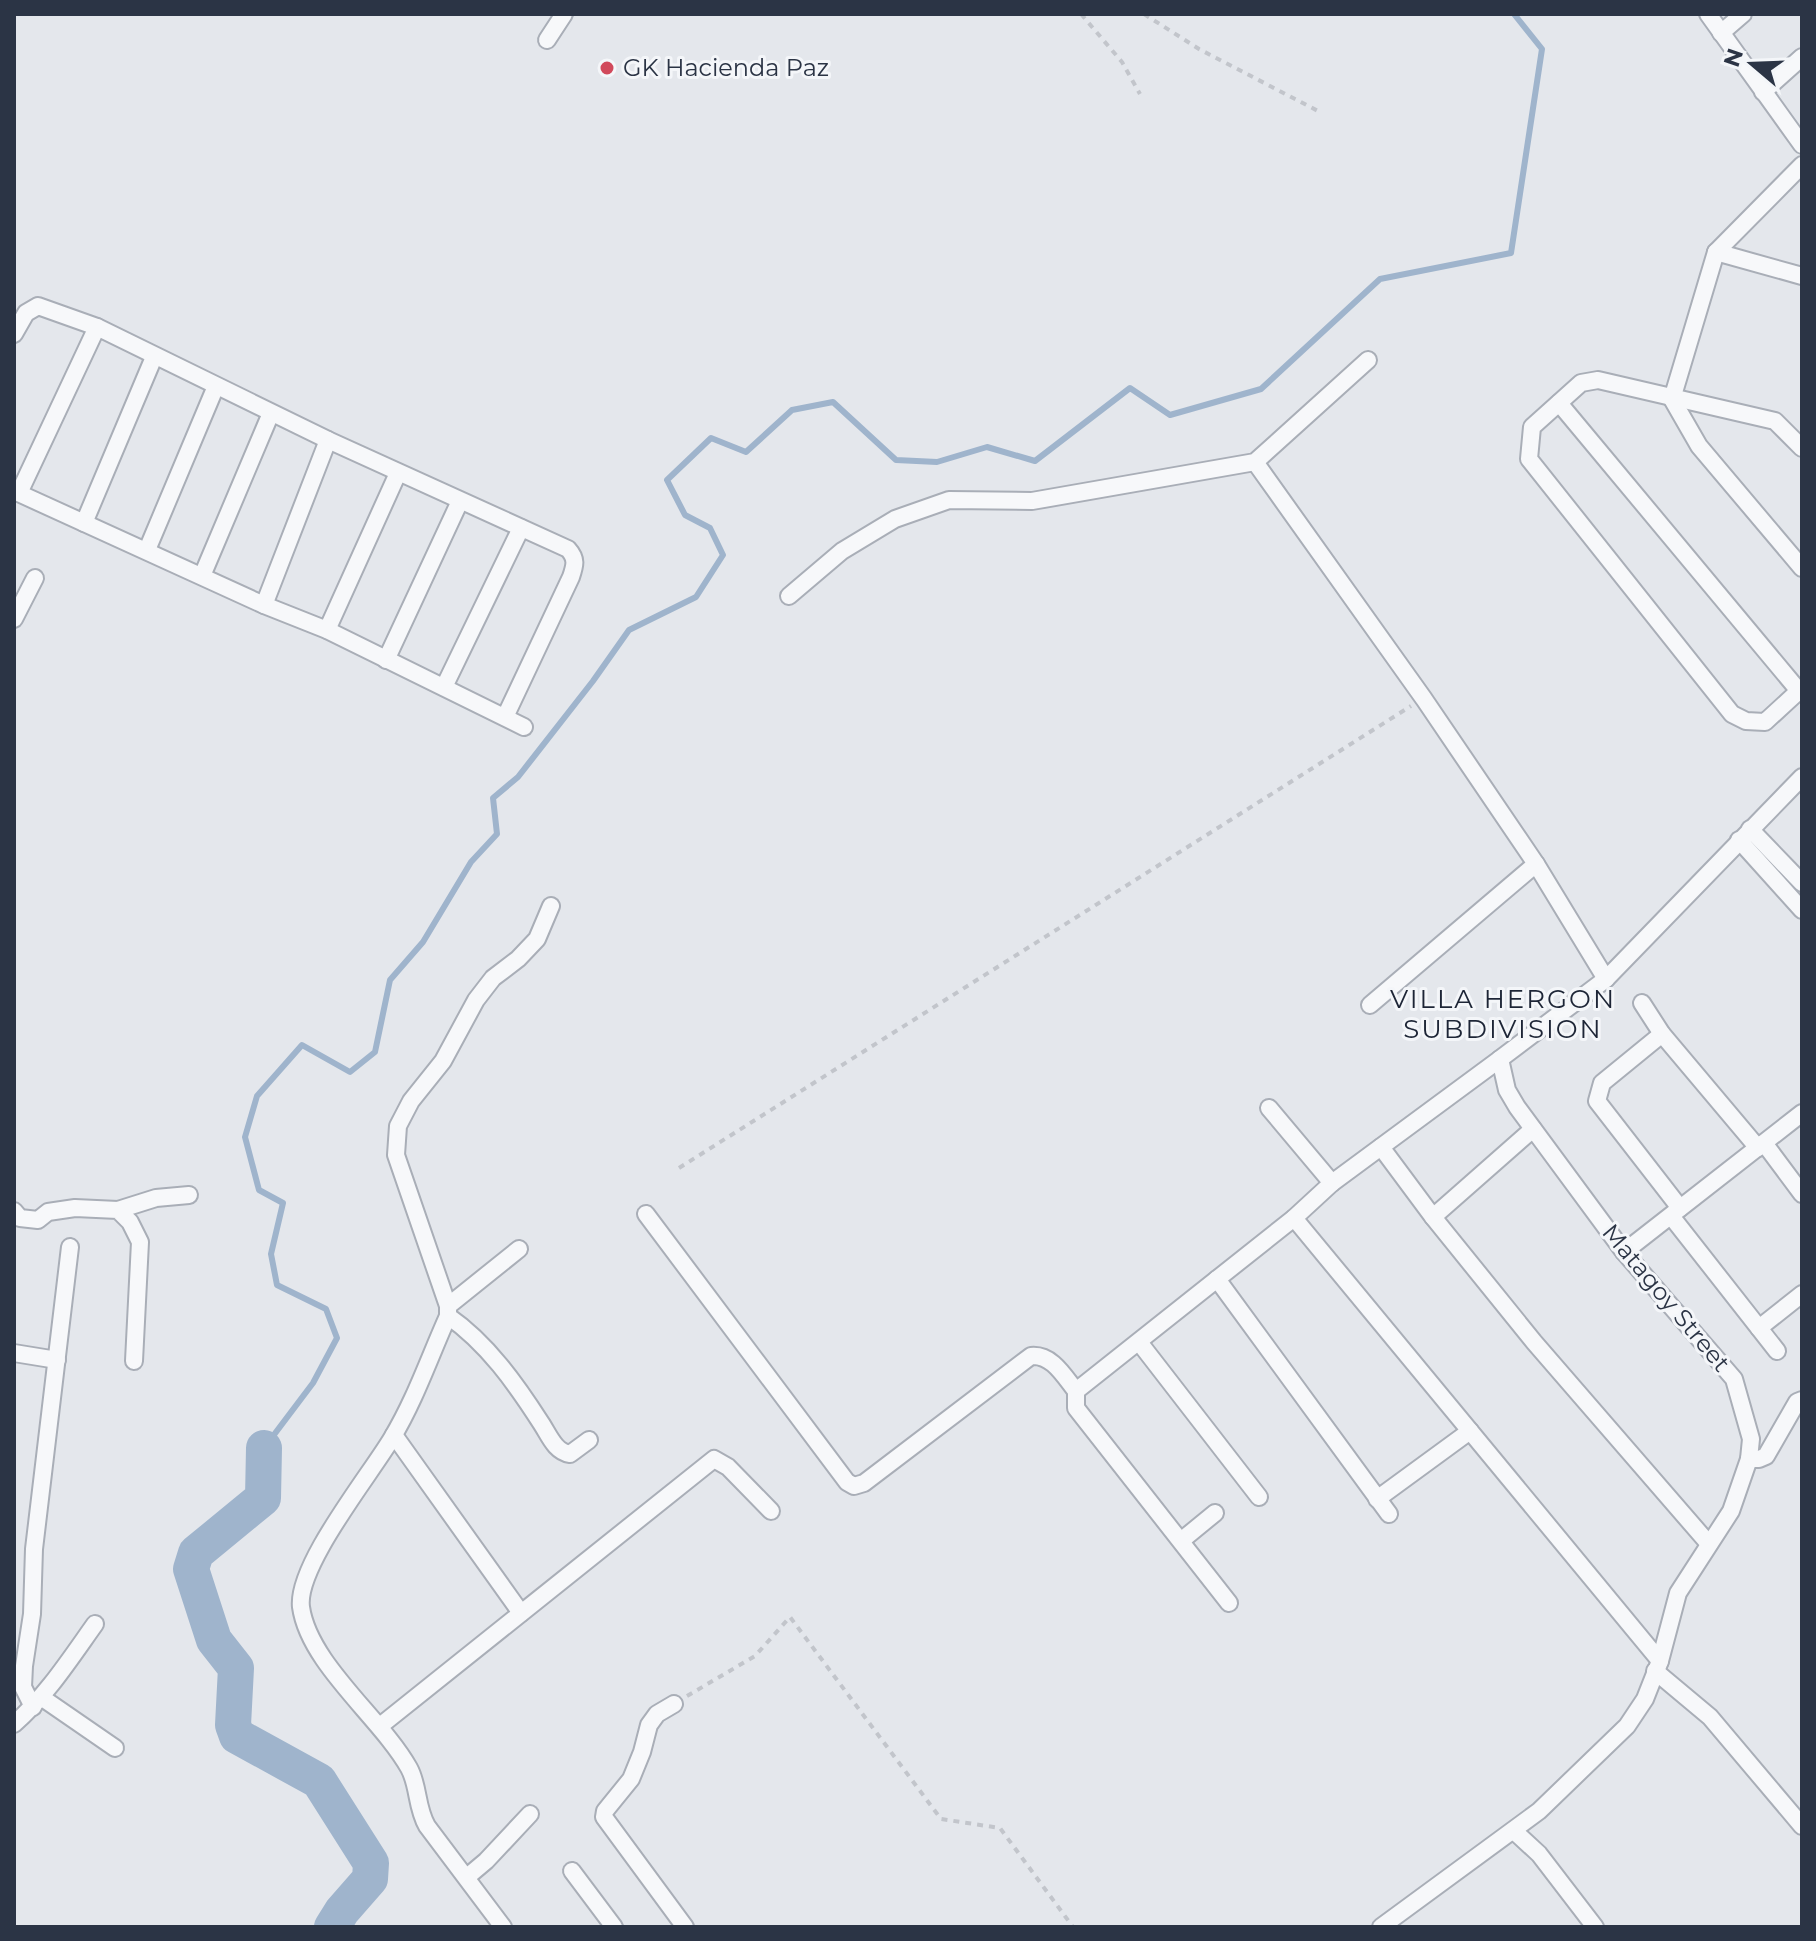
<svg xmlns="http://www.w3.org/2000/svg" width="1816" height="1941" font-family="Montserrat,sans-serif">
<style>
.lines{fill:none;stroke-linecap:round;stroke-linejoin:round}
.stream{stroke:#9fb4cc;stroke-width:6}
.river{stroke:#9fb4cc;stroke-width:36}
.street-casing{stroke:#a9aeb7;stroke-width:20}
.path{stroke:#c2c5cb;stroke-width:4;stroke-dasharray:6 6;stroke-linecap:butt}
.street{stroke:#f7f8fa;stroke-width:16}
.poi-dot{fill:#d1495b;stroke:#f4f6f9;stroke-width:3}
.labels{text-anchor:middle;stroke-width:6;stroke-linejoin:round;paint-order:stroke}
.poi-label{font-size:24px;fill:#2b3445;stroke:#f4f6f9;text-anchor:start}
.street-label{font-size:24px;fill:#2b3445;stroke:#f4f6f9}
.neighbourhood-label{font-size:26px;letter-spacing:2px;fill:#1d2536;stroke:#f4f6f9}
</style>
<rect width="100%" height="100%" fill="#e4e7ec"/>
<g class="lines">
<path class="stream" d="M264,1448L313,1383L337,1338L326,1309L277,1285L271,1254L283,1203L259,1190L245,1137L257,1096L302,1045L350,1072L375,1052L390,980L423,942L471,862L497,834L493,798L518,777L593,681L629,630L696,597L723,555L710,528L685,515L667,480L711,438L746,452L792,410L833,402L896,460L937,462L987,447L1035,461L1130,388L1170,415L1261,389L1380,279L1511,253L1542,49L1514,14"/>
<path class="river" d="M264,1448L263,1498L196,1553L191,1569L214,1640L236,1668L233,1725L237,1736L319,1781L371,1863L370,1879L342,1911L332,1927"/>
<g class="street-casing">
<g id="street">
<path d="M1708,14L1802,145"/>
<path d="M1721,33L1743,14"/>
<path d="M547,40L564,14"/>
<path d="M1763,92L1802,57"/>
<path d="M1802,165L1716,252L1672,399L1699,446L1802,568"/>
<path d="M1716,252L1802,276"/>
<path d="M14,334L26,313L38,306L97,327L328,440L568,549C577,559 575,565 571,577L505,717"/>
<path d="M1559,403L1799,691"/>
<path d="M1802,448L1775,421L1598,380L1581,383L1532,427L1529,459L1732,714L1746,721L1765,722L1802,688"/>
<path d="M1255,462L1424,699L1536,864L1606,979"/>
<path d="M14,491L264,605L327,630L524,727"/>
<path d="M19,493L97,327"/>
<path d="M84,523L154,357"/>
<path d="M147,550L216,386"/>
<path d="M202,576L271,413"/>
<path d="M789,596L842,551L895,519L949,500L1032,501L1255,462L1368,360"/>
<path d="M264,605L328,440"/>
<path d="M14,619L35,578"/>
<path d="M327,630L398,473"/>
<path d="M386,660L460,501"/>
<path d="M444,687L521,528"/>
<path d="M1750,829L1802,883"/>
<path d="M1739,840L1802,910"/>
<path d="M1642,1003L1662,1034L1758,1148"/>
<path d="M1370,1005L1536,864"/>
<path d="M1662,1034L1602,1083L1597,1101L1680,1208"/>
<path d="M1269,1108L1332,1183"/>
<path d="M1533,1129L1433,1217L1534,1342L1709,1544"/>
<path d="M1764,1143L1802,1194"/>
<path d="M1381,1147L1433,1217"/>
<path d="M118,1210L156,1198L189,1195"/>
<path d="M14,1211L20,1218L38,1220L48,1212L75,1208L118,1210L130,1222L140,1242L134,1361"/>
<path d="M646,1214L847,1482L854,1486L864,1483L1031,1356C1052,1354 1064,1376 1076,1391L1294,1218L1660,1661"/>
<path d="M1671,1216L1777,1351"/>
<path d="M1294,1218L1332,1183L1500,1059"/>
<path d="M1624,1252L1802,1113"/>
<path d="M1217,1279L1389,1514"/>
<path d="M448,1306L519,1249"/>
<path d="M448,1316C487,1343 516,1384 541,1423C549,1435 555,1452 570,1454L589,1440"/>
<path d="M1759,1328L1802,1294"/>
<path d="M1139,1342L1259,1497"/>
<path d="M14,1353L57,1360"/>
<path d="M1076,1391V1408L1229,1603"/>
<path d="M394,1435L521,1613"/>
<path d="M1749,1459H1759L1766,1456L1797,1402L1802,1400"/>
<path d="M1377,1499L1470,1431"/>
<path d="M1182,1540L1215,1513"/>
<path d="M1655,1671L1710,1717L1802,1826"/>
<path d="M41,1697L115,1748"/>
<path d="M674,1704L657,1714L649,1725L642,1752L631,1779L605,1811L604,1817L685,1927"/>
<path d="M33,1707L23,1687L24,1666L32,1614L34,1549L70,1247"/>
<path d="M14,1724C47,1695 70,1659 95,1624"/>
<path d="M380,1726L714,1459L728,1467L771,1511"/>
<path d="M1514,1831L1539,1854L1595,1927"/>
<path d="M572,1871L614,1927"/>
<path d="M467,1877L486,1861L530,1814"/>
<path d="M503,1927L427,1826C416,1807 419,1786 409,1768C381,1718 309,1664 301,1607C296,1566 370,1475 392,1438C415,1400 430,1356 448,1316V1306L396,1155L398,1126L411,1101L443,1061L476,1000L493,978L518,959L537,939L551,906"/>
<path d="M1381,1927L1539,1811L1627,1726L1645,1699L1660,1661L1678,1593L1731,1511L1749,1459L1751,1439L1734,1379L1624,1252L1517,1107L1507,1090L1500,1059L1606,979L1802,777"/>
</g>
</g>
<g class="path">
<path d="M1081,14L1122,62L1140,94"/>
<path d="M1144,14L1199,49L1318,111"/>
<path d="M679,1168L1411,706"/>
<path d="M687,1696L755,1656L790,1617L941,1819L1000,1828L1073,1927"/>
</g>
<use href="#street" class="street"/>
</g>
<circle class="poi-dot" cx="607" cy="68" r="8"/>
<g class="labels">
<g class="poi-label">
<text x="623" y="76">GK Hacienda Paz</text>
</g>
<g class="street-label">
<text transform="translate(1666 1298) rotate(50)" y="8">Matagoy Street</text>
</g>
<g class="neighbourhood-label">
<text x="1503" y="1008">VILLA HERGON<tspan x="1503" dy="30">SUBDIVISION</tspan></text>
</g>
</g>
<rect width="1816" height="1941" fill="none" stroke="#2b3445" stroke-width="32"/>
<g transform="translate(1752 64) rotate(289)" stroke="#f4f6f9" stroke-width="6" paint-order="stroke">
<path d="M0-6L14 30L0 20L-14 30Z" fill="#2b3445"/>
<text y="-12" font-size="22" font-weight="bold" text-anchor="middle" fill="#2b3445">N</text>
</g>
</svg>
